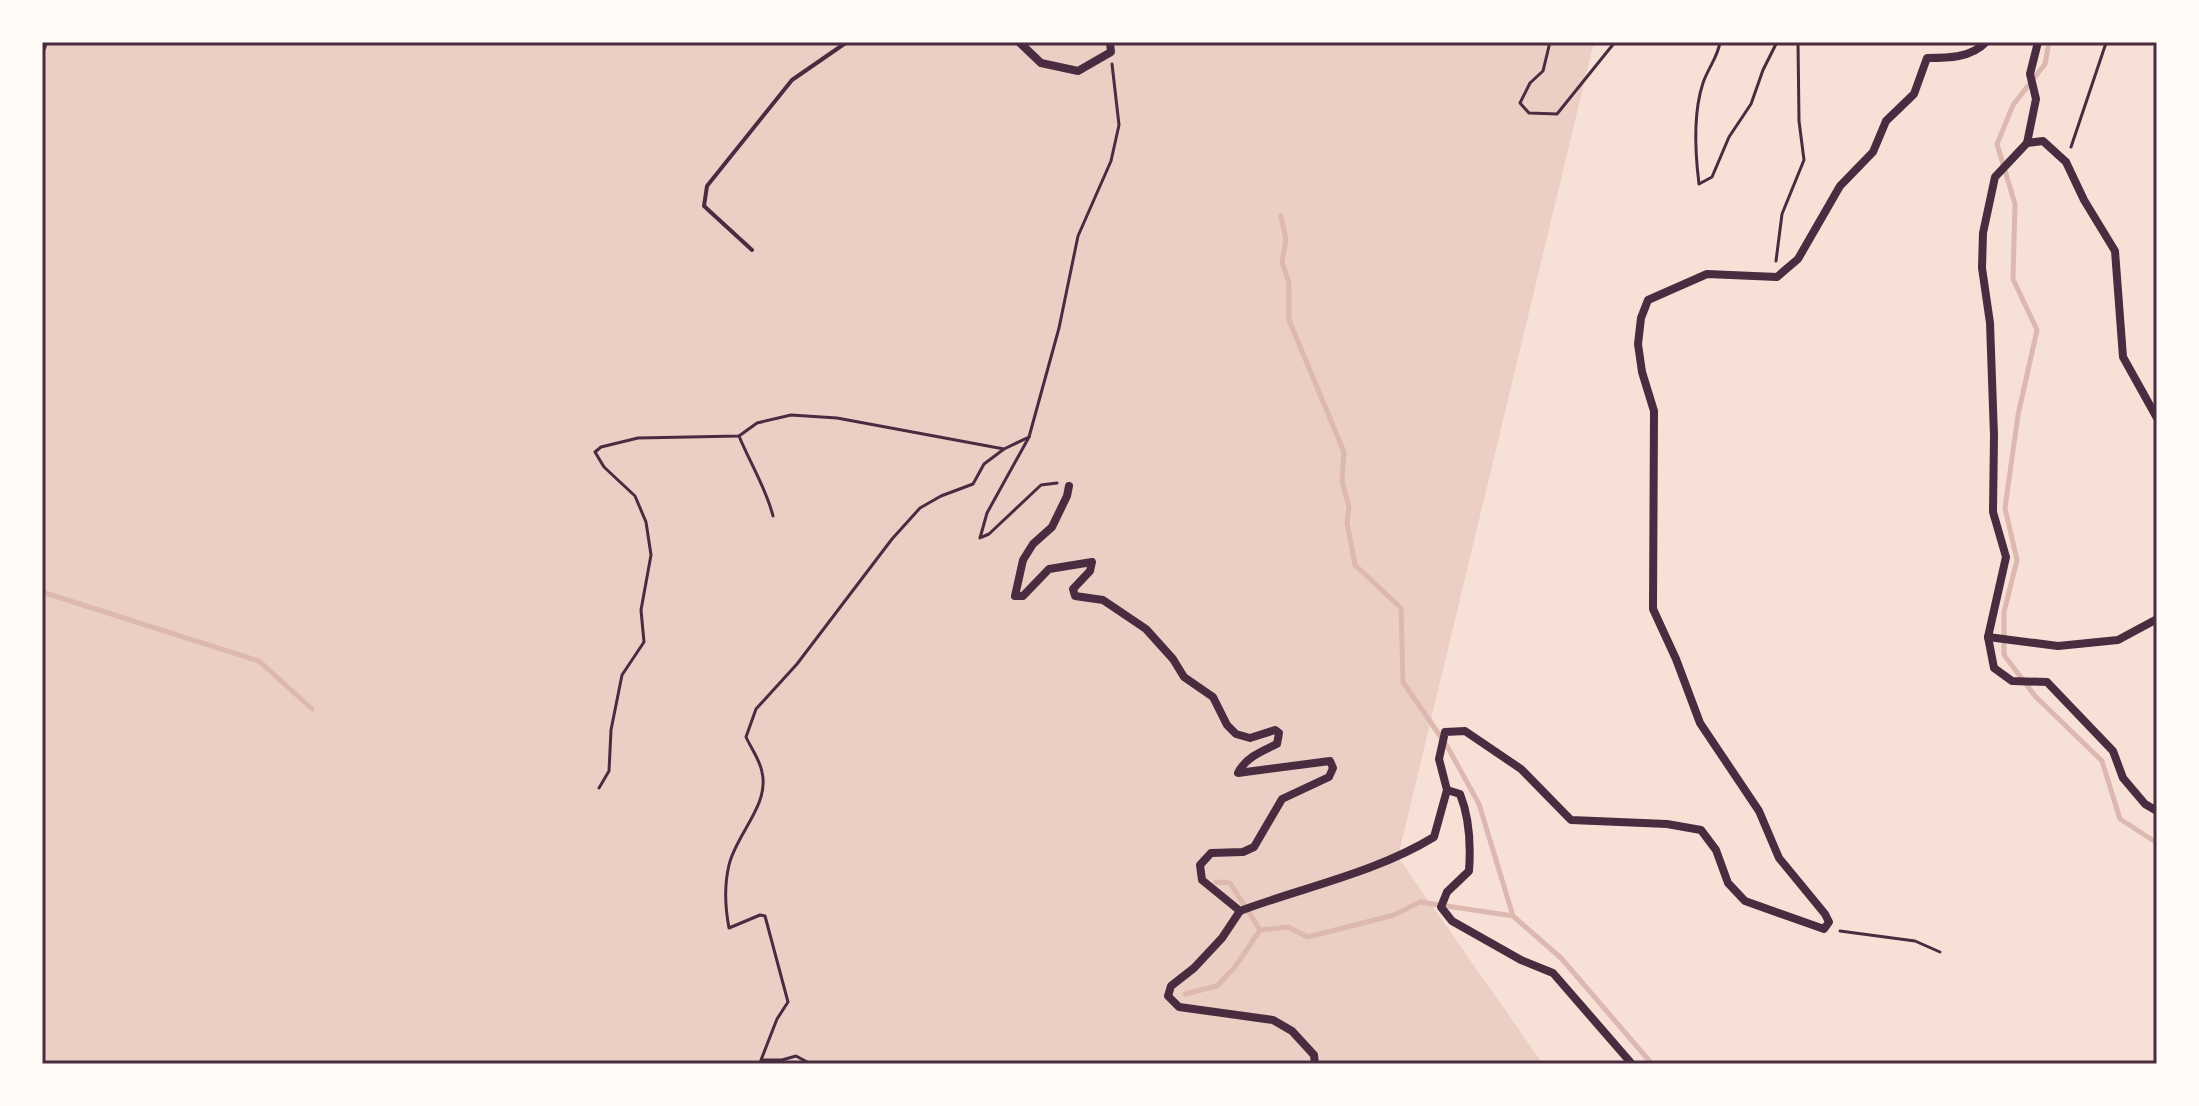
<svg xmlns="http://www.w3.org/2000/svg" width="2199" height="1106" font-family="Mulish,sans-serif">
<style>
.green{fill:#ebcfc5}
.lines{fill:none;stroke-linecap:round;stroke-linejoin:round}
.stream{stroke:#dcb8b0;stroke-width:5}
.path{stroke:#4a2c40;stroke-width:3}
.service{stroke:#4a2c40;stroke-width:4}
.minor{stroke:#4a2c40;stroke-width:8}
.neatline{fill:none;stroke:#4a2c40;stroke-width:3}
</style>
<rect width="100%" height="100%" fill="#f7e1d7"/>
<path class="green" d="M42,42H1594L1398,857L1543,1064H42Z"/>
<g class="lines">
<g class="stream">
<path d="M2049,42L2045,64L2013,105L1997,144L2015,204L2013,279L2037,330L2018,415L2005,508L2017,560L2004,612V655L2035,696L2102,761L2120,819L2157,843"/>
<path d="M1281,216L1286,240L1282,262L1289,283V320L1344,452L1342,481L1349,507L1347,523L1355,565L1401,608L1403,682L1447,746L1479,804L1513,916L1561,958L1652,1064"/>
<path d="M42,592L259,661L312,709"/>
<path d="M1216,882L1230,883L1260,930"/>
<path d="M1185,994L1217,986L1235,967L1260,930L1288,927L1308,937L1394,915L1420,902L1513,916"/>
</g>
<g class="path">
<path d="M1550,42L1543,71L1530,83L1520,103L1529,113L1557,114L1615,42"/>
<path d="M1720,42C1718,57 1708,68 1703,83C1693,113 1695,152 1699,184L1712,177L1729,137L1751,104L1763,70L1777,42"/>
<path d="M2071,147L2106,43L2109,42"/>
<path d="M1776,261L1782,214L1804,160L1799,121L1798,42"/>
<path d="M739,436C750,463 766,488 773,516"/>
<path d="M982,537L989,534L1041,485L1057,483"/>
<path d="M980,538L987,513L1029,437L1059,328L1078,236L1111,161L1119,125L1112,64"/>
<path d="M599,788L609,771L611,730L622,675L644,642L641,610L651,555L646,522L635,496L604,467L595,452L601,447L638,438L739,436L757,423L791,415L837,418L1004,449L1029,437"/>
<path d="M1840,931L1915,941L1940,952"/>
<path d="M811,1064L796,1056L782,1060H761L777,1019L788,1002L765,916L760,915L729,928C725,907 724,886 729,865C736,834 770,805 762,772C760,760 751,748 746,737L756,709L797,664L892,539L920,508L941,496L973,484L984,464L1004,449"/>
</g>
<path class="service" d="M752,250L704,206L707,186L792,80L847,42"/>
<g class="minor">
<path d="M1019,42L1041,63L1078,71L1111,52L1110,42"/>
<path d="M2038,42L2030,74L2036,99L2027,143L1995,177L1983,233L1982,268L1990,323L1994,436L1993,512L2006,557L1988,637L1994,668L2012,681L2047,682L2113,751L2123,778L2145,804L2157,811"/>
<path d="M42,48L44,42"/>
<path d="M2027,143L2043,141L2066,162L2084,200L2115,251L2123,357L2157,418"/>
<path d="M1069,486L1067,496L1052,527L1033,544L1023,560L1015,596H1023L1049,569L1092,562L1090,571L1073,589L1075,596L1103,600L1146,629L1173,659L1184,677L1213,697L1227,725L1236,734L1250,738L1275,730L1279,733L1277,744C1262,751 1245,758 1238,773L1330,761L1333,768L1329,777L1282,799L1254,847L1243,852L1211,853L1200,865L1202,880L1240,911C1304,887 1375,873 1434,837L1447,790L1460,794C1470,819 1471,844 1469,871L1447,892L1441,907L1452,921L1521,960L1553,973L1632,1064"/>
<path d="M1988,637L2058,646L2118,640L2157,619"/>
<path d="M1447,790L1439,759L1445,732L1465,731L1521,769L1571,820L1667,824L1701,830L1716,850L1728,883L1745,901L1824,929L1829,922L1825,914L1779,858L1759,811L1700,723L1676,659L1653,609L1654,411L1642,372L1638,344L1641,318L1648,300L1707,274L1777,277L1798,259L1840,186L1873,152L1886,121L1914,94L1927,58C1948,58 1971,58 1986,42"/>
<path d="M1240,911L1222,938L1194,968L1171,986L1168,996L1179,1007L1273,1020L1292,1031L1314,1055L1315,1064"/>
</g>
</g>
<rect width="2199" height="1106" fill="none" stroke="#fffaf5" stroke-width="88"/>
<rect x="44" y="44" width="2111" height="1018" class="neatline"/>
</svg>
